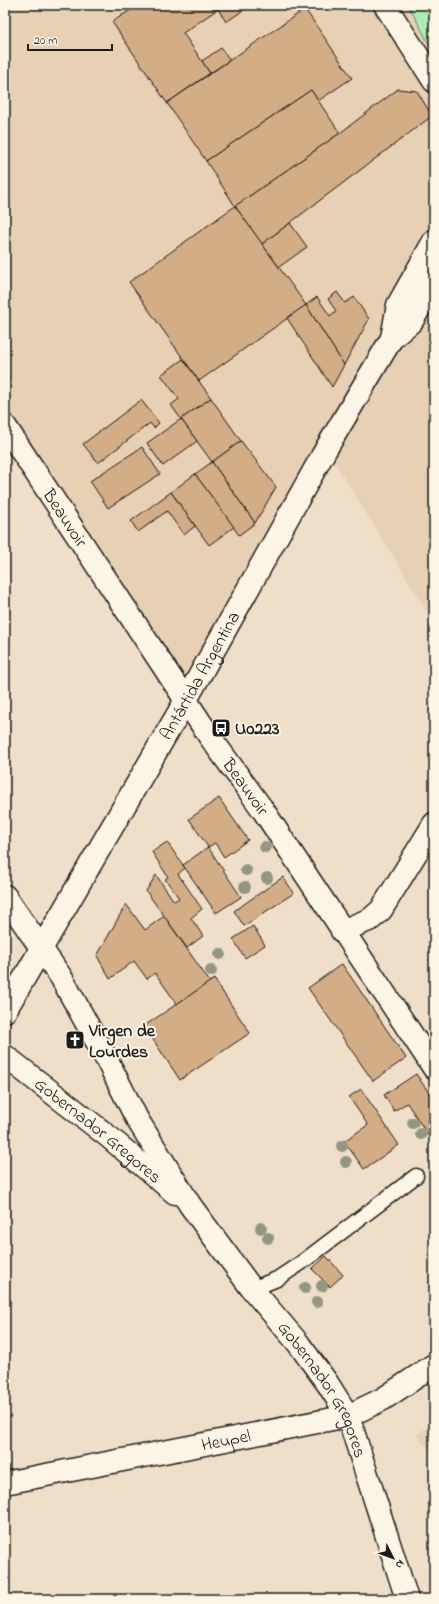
<svg xmlns="http://www.w3.org/2000/svg" width="439" height="1604" font-family="'Indie Flower',sans-serif">
<style>
.built{fill:#e7d0b4}
.green{fill:#aeecb3;stroke:#658468}
.building{fill:#d3ad85;stroke:#1c1c1c}
.lines{fill:none;stroke-linecap:round;stroke-linejoin:round}
.service-casing{stroke:#1c1c1c;stroke-width:17}
.minor-casing{stroke:#1c1c1c;stroke-width:25}
.tertiary-casing{stroke:#1c1c1c;stroke-width:25}
.service{stroke:#fcf5e5;stroke-width:14}
.minor{stroke:#fcf5e5;stroke-width:22}
.tertiary{stroke:#fcf5e5;stroke-width:22}
.tree{fill:#949682}
.labels{text-anchor:middle;stroke-width:4;stroke-linejoin:round;paint-order:stroke}
.street-label{font-size:18px;fill:#1c1c1c;stroke:#fcf5e5}
.poi-label{font-size:18px;font-weight:bold;fill:#1c1c1c;stroke:#fcf5e5;text-anchor:start}
</style>
<rect width="100%" height="100%" fill="#f0dfc8"/>
<filter id="ink" filterUnits="userSpaceOnUse"><feTurbulence type="fractalNoise" baseFrequency=".025" numOctaves="2"/><feDisplacementMap in="SourceGraphic" scale="8" xChannelSelector="R" yChannelSelector="G"/><feConvolveMatrix kernelMatrix="1 2 1 2 8 2 1 2 1" color-interpolation-filters="sRGB"/></filter>
<g filter="url(#ink)">
<g class="built">
<path d="M5,5H434V622L326,449L186,700L5,426Z"/>
<path d="M434,1422V1455L416,1435Z"/>
</g>
<path class="green" d="M408,5H434V53L411,10Z"/>
<g class="building">
<path d="M138,5H251L226,22L218,9L183,33L210,73L167,103L112,22Z"/>
<path d="M305,9L352,78L318,101L311,90L206,161L167,103Z"/>
<path d="M221,48L230,60L210,73L202,61Z"/>
<path d="M398,89L417,91L432,116L262,244L235,206L340,133Z"/>
<path d="M311,90L340,133L235,206L206,161Z"/>
<path d="M235,206L306,305L199,381L129,282Z"/>
<path d="M290,223L307,247L279,267L262,244Z"/>
<path d="M337,292L345,303L354,297L369,319L344,365L306,305L317,297L330,316L336,311L328,299Z"/>
<path d="M306,305L344,365L332,387L287,318Z"/>
<path d="M183,359L211,398L181,419L171,405L179,399L161,375Z"/>
<path d="M211,398L241,441L212,462L181,419Z"/>
<path d="M141,400L159,423L154,428L150,423L98,463L83,444Z"/>
<path d="M181,419L197,441L163,466L147,443Z"/>
<path d="M241,441L276,487L255,523L212,462Z"/>
<path d="M142,447L160,474L108,508L90,481Z"/>
<path d="M212,462L255,523L239,535L195,474Z"/>
<path d="M195,474L234,527L209,545L171,492Z"/>
<path d="M171,492L195,526L184,535L167,511L138,532L131,521Z"/>
<path d="M219,798L248,840L224,857L215,843L208,847L189,819Z"/>
<path d="M167,842L185,868L178,874L202,909L191,918L203,936L187,948L146,891L156,875L174,901L179,898L165,879L168,877L152,852Z"/>
<path d="M208,847L241,897L216,913L183,865Z"/>
<path d="M283,877L294,893L244,926L234,911Z"/>
<path d="M126,904L145,930L164,916L210,982L177,1004L155,973L147,979L134,961L110,979L97,956Z"/>
<path d="M253,926L265,945L245,958L233,939Z"/>
<path d="M342,964L406,1058L373,1081L308,988Z"/>
<path d="M214,979L250,1033L180,1080L144,1026Z"/>
<path d="M416,1074L434,1100V1144L407,1103L394,1111L384,1095Z"/>
<path d="M361,1089L399,1145L364,1169L344,1141L368,1125L349,1097Z"/>
<path d="M326,1256L343,1275L330,1287L312,1269Z"/>
</g>
<g class="lines">
<g class="service-casing">
<path id="service" d="M252,1289L277,1279L301,1263L416,1176"/>
</g>
<g class="minor-casing">
<g id="minor">
<path d="M385,5L434,81"/>
<path id="s1" d="M5,426L210,737L263,810L434,1068"/>
<path id="s2" d="M5,896L61,977L107,1060L137,1119L190,1205L252,1289L298,1343L328,1384L348,1416L407,1599"/>
<path d="M342,931L371,919L381,910L434,824"/>
<path id="s3" d="M5,1056L109,1137L175,1193"/>
<path id="s4" d="M5,1483L348,1416L383,1399L434,1365"/>
</g>
</g>
<g class="tertiary-casing">
<g id="tertiary">
<path d="M392,338L412,321L434,283"/>
<path id="s5" d="M5,1011L186,700L326,449L392,338L398,305L434,241"/>
</g>
</g>
<use href="#service" class="service"/>
<use href="#minor" class="minor"/>
<use href="#tertiary" class="tertiary"/>
</g>
<g class="tree">
<circle cx="265" cy="847" r="6"/>
<circle cx="246" cy="870" r="6"/>
<circle cx="267" cy="878" r="6"/>
<circle cx="245" cy="887" r="6"/>
<circle cx="220" cy="954" r="6"/>
<circle cx="211" cy="971" r="6"/>
<circle cx="413" cy="1123" r="6"/>
<circle cx="421" cy="1134" r="6"/>
<circle cx="342" cy="1146" r="6"/>
<circle cx="346" cy="1162" r="6"/>
<circle cx="261" cy="1228" r="6"/>
<circle cx="268" cy="1238" r="6"/>
<circle cx="322" cy="1286" r="6"/>
<circle cx="305" cy="1288" r="6"/>
<circle cx="317" cy="1302" r="6"/>
</g>
</g>
<defs>
<g id="bus-square" transform="scale(1)"><rect x="-9" y="-9" width="18" height="18" rx="4" fill="#1c1c1c" stroke="#fcf5e5"/><path d="M-5-6H5V4H4V6H2V4H-2V6H-4V4H-5ZM-3.5-4V0h7V-4ZM-3.5 1.2v1.5H-2V1.2ZM2 1.2v1.5H3.5V1.2Z" fill="#fff"/></g>
<g id="church-square" transform="scale(1)"><rect x="-9" y="-9" width="18" height="18" rx="4" fill="#1c1c1c" stroke="#fcf5e5"/><path d="M-1.2-6h2.4v3.5h3.3v2.4h-3.3V6h-2.4V-.1h-3.3v-2.4h3.3Z" fill="#fff"/></g>
</defs>
<g fill-rule="evenodd">
<use href="#bus-square" x="221" y="728"/>
<use href="#church-square" x="75" y="1040"/>
</g>
<g class="labels">
<g class="street-label">
<text dy="6" stroke="none"><textPath href="#s1" startOffset="110">Beauvoir</textPath></text>
<text dy="6" stroke="none"><textPath href="#s5" startOffset="388">Antártida Argentina</textPath></text>
<text dy="6" stroke="none"><textPath href="#s1" startOffset="434">Beauvoir</textPath></text>
<text dy="6" stroke="none"><textPath href="#s3" startOffset="119">Gobernador Gregores</textPath></text>
<text dy="6" stroke="none"><textPath href="#s2" startOffset="589">Gobernador Gregores</textPath></text>
<text dy="6" stroke="none"><textPath href="#s4" startOffset="225">Heupel</textPath></text>
</g>
<g class="poi-label">
<text x="235" y="734">U0223</text>
<text x="89" y="1036">Virgen de<tspan x="89" dy="21">Lourdes</tspan></text>
</g>
</g>
<rect width="439" height="1604" fill="none" stroke="#fcf5e5" stroke-width="20"/>
<rect x="10" y="10" width="419" height="1584" fill="none" stroke="#1c1c1c" stroke-width="1.5" filter="url(#ink)"/>
<g transform="translate(393 1558) rotate(132)" stroke="#fcf5e5" stroke-width="3" paint-order="stroke">
<path d="M0-3L7 15L0 10L-7 15Z" fill="#1c1c1c"/>
<text y="-6" font-size="11" font-weight="bold" text-anchor="middle" fill="#1c1c1c">N</text>
</g>
<path d="M28 44v6h84v-6" fill="none" stroke="#1c1c1c" stroke-width="2"/>
<text x="34" y="44" font-size="12" fill="#1c1c1c" stroke="#fcf5e5" stroke-width="3" paint-order="stroke">20 m</text>
</svg>
